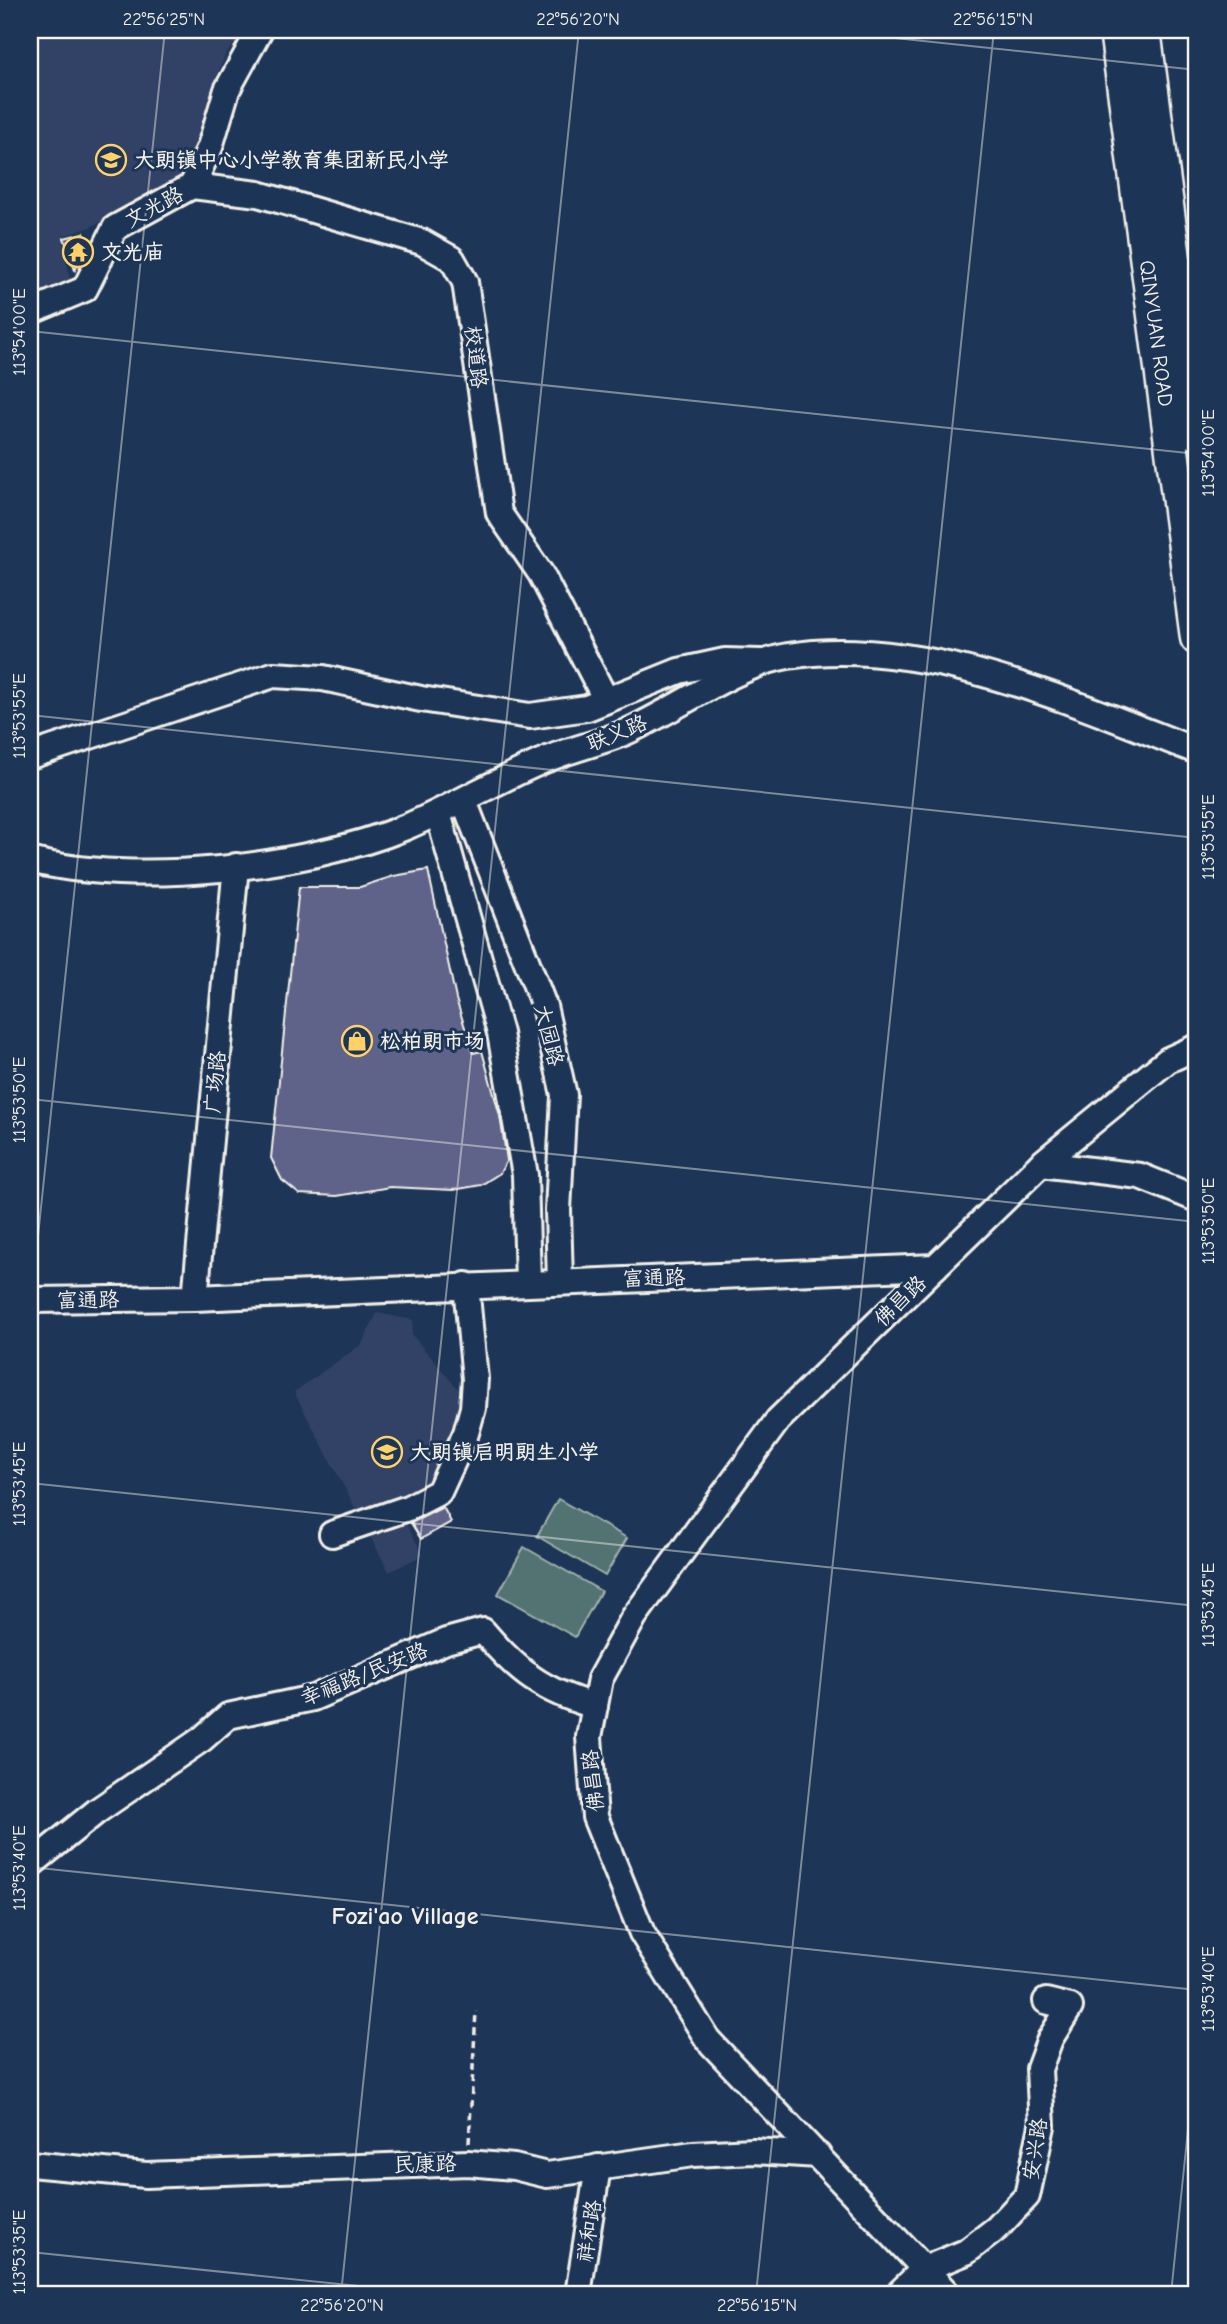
<svg xmlns="http://www.w3.org/2000/svg" width="1227" height="2324" font-family="'Comic Neue','LXGW WenKai TC',sans-serif">
<style>
.built{fill:#304366}
.green{fill:#527272;stroke:#a3b2ad;stroke-width:2}
.building{fill:#5e648a;stroke:#f4f1e8;stroke-width:2}
.lines{fill:none;stroke-linecap:round;stroke-linejoin:round}
.minor-casing{stroke:#f4f1e8;stroke-width:30}
.major-casing{stroke:#f4f1e8;stroke-width:37}
.path{stroke:#f4f1e8;stroke-width:3.5;stroke-dasharray:7 5;stroke-linecap:butt}
.minor{stroke:#1d3557;stroke-width:24}
.major{stroke:#1d3557;stroke-width:32}
.ticks{fill:none;stroke:#f4f1e8;stroke-width:2;stroke-opacity:0.45}
.labels{text-anchor:middle;stroke-width:6;stroke-linejoin:round;paint-order:stroke}
.poi-label{font-size:21px;font-weight:bold;fill:#f4f1e8;stroke:#1d3557;text-anchor:start}
.street-label{font-size:21px;fill:#f4f1e8;stroke:#1d3557}
.quarter-label{font-size:24px;font-weight:bold;fill:#f4f1e8;stroke:#1d3557}
.neatline{fill:none;stroke:#f4f1e8;stroke-width:2.5}
.ticks-label{font-size:18px;text-anchor:middle;fill:#f4f1e8}
</style>
<rect width="100%" height="100%" fill="#1d3557"/>
<filter id="ink" filterUnits="userSpaceOnUse"><feTurbulence type="fractalNoise" baseFrequency=".0143" numOctaves="2"/><feDisplacementMap in="SourceGraphic" scale="14" xChannelSelector="R" yChannelSelector="G"/><feConvolveMatrix kernelMatrix="1 2 1 2 8 2 1 2 1" color-interpolation-filters="sRGB"/></filter>
<g filter="url(#ink)">
<g class="built">
<path d="M30,30H246L226,54L213,84L198,148L186,172L164,188L89,228L62,236L70,280L30,294Z"/>
<path d="M377,1313L413,1320L412,1335L459,1390L466,1415L432,1488L397,1506L423,1555L389,1572L294,1392L362,1344Z"/>
</g>
<g class="green">
<path d="M558,1499L627,1538L605,1576L537,1536Z"/>
<path d="M524,1547L601,1591L575,1637L498,1594Z"/>
</g>
<g class="building">
<path d="M84,233L87,249L75,270L64,238Z"/>
<path d="M428,870L456,999L473,1053L482,1051L500,1116L507,1160L500,1173L481,1185L453,1190L390,1187L337,1196L299,1194L282,1180L271,1158L299,887H360L394,876Z"/>
<path d="M443,1507L451,1522L421,1539L411,1523Z"/>
</g>
<g class="lines">
<g class="minor-casing">
<g id="minor">
<path d="M192,186L258,194L422,242L452,259L465,282L499,513L541,574L606,700"/>
<path d="M30,312L85,289L115,228L192,186L210,147L227,90L260,30"/>
<path d="M30,756L273,675L323,678L421,699L530,716L587,708L679,671L725,661L760,662"/>
<path d="M464,801L544,1006L564,1095L558,1210L560,1282"/>
<path d="M438,813L500,1033L525,1175L528,1283"/>
<path d="M30,860C134,887 306,868 406,827C453,807 497,780 545,760C571,749 600,743 626,732C676,710 735,665 788,656C921,634 1075,704 1197,751"/>
<path d="M1041,1164L1140,1176L1197,1199"/>
<path d="M935,1267L778,1420L634,1617L600,1679L589,1737L595,1817L642,1933L708,2040L948,2294"/>
<path d="M195,1298L236,866"/>
<path d="M30,1300L195,1298L935,1267L1041,1164L1168,1060L1197,1047"/>
<path d="M332,1534L408,1508L439,1492L466,1433L473,1408L475,1379L466,1285"/>
<path d="M30,1865L97,1811L202,1739L228,1716L313,1698L446,1641L483,1631C518,1672 542,1691 595,1706"/>
<path d="M30,2164L146,2175L468,2163L514,2167L547,2175L693,2154L753,2151L818,2155"/>
<path d="M578,2294L598,2167"/>
<path d="M898,2294L924,2269L966,2252L997,2228L1027,2196L1042,2126L1039,2069L1050,2039L1070,2007L1046,2001"/>
</g>
</g>
<g class="major-casing">
<g id="major">
<path id="s1" d="M1116,30L1197,638"/>
<path d="M1144,30L1197,433"/>
</g>
</g>
<path class="path" d="M469,2143L476,2011"/>
<use href="#minor" class="minor"/>
<use href="#major" class="major"/>
</g>
</g>
<path class="ticks" d="M819,30L1197,70M30,331L1197,454M30,715L1197,838M30,1099L1197,1222M30,1312L165,30M30,1483L1197,1606M30,1867L1197,1990M30,2252L436,2294M341,2294L579,30M756,2294L994,30M1171,2294L1197,2042"/>
<defs>
<g id="school-ring" transform="scale(1.575)"><circle r="9.5" fill="#1d3557" stroke="#ffd166" stroke-width="1.5"/><path d="M0-5L7-2L0 1L-7-2ZM-4 1L0 2.5L4 1V4Q0 6-4 4Z" fill="#ffd166"/></g>
<g id="temple-ring" transform="scale(1.575)"><circle r="9.5" fill="#1d3557" stroke="#ffd166" stroke-width="1.5"/><path d="M0-6L5-2H3V0L6.5 2.5H4V6H1.5V3h-3V6H-4V2.5H-6.5L-3 0V-2H-5Z" fill="#ffd166"/></g>
<g id="shop-ring" transform="scale(1.575)"><circle r="9.5" fill="#1d3557" stroke="#ffd166" stroke-width="1.5"/><path d="M-5-2.5h2.3a2.7 3.5 0 0 1 5.4 0H5L5.5 6h-11ZM-1.5-2.5h3a1.5 2.3 0 0 0-3 0Z" fill="#ffd166"/></g>
</defs>
<g fill-rule="evenodd">
<use href="#school-ring" x="111" y="160"/>
<use href="#temple-ring" x="78" y="252"/>
<use href="#shop-ring" x="357" y="1041"/>
<use href="#school-ring" x="387" y="1452"/>
</g>
<g class="labels">
<g class="poi-label">
<text x="134" y="167">大朗镇中心小学教育集团新民小学</text>
<text x="101" y="259">文光庙</text>
<text x="380" y="1048">松柏朗市场</text>
<text x="410" y="1459">大朗镇启明朗生小学</text>
</g>
<g class="street-label">
<text transform="translate(154 207) rotate(-28)" y="7">文光路</text>
<text dy="7" stroke="none"><textPath href="#s1" startOffset="306">QINYUAN ROAD</textPath></text>
<text transform="translate(476 357) rotate(83)" y="7">校道路</text>
<text transform="translate(617 733) rotate(-22)" y="7">联义路</text>
<text transform="translate(549 1035) rotate(76)" y="7">大园路</text>
<text transform="translate(215 1082) rotate(-85)" y="7">广场路</text>
<text transform="translate(654 1278) rotate(-2)" y="7">富通路</text>
<text transform="translate(88 1300) rotate(-1)" y="7">富通路</text>
<text transform="translate(900 1301) rotate(-44)" y="7">佛昌路</text>
<text transform="translate(364 1674) rotate(-22)" y="7">幸福路/民安路</text>
<text transform="translate(593 1781) rotate(-96)" y="7">佛昌路</text>
<text transform="translate(1035 2149) rotate(-81)" y="7">安兴路</text>
<text transform="translate(425 2164) rotate(-2)" y="7">民康路</text>
<text transform="translate(589 2231) rotate(-81)" y="7">祥和路</text>
</g>
<g class="quarter-label">
<text x="405" y="1924">Fozi'ao Village</text>
</g>
</g>
<rect width="1227" height="2324" fill="none" stroke="#1d3557" stroke-width="77"/>
<rect x="38" y="38" width="1150" height="2248" class="neatline"/>
<g class="ticks-label">
<text x="164" y="25">22°56'25"N</text>
<text x="578" y="25">22°56'20"N</text>
<text x="993" y="25">22°56'15"N</text>
<text transform="translate(19 332) rotate(-90)" y="6">113°54'00"E</text>
<text transform="translate(1208 453) rotate(-90)" y="6">113°54'00"E</text>
<text transform="translate(19 716) rotate(-90)" y="6">113°53'55"E</text>
<text transform="translate(1208 837) rotate(-90)" y="6">113°53'55"E</text>
<text transform="translate(19 1100) rotate(-90)" y="6">113°53'50"E</text>
<text transform="translate(1208 1221) rotate(-90)" y="6">113°53'50"E</text>
<text transform="translate(19 1484) rotate(-90)" y="6">113°53'45"E</text>
<text transform="translate(1208 1605) rotate(-90)" y="6">113°53'45"E</text>
<text transform="translate(19 1868) rotate(-90)" y="6">113°53'40"E</text>
<text transform="translate(1208 1989) rotate(-90)" y="6">113°53'40"E</text>
<text transform="translate(19 2252) rotate(-90)" y="6">113°53'35"E</text>
<text x="342" y="2311">22°56'20"N</text>
<text x="757" y="2311">22°56'15"N</text>
</g>
</svg>
